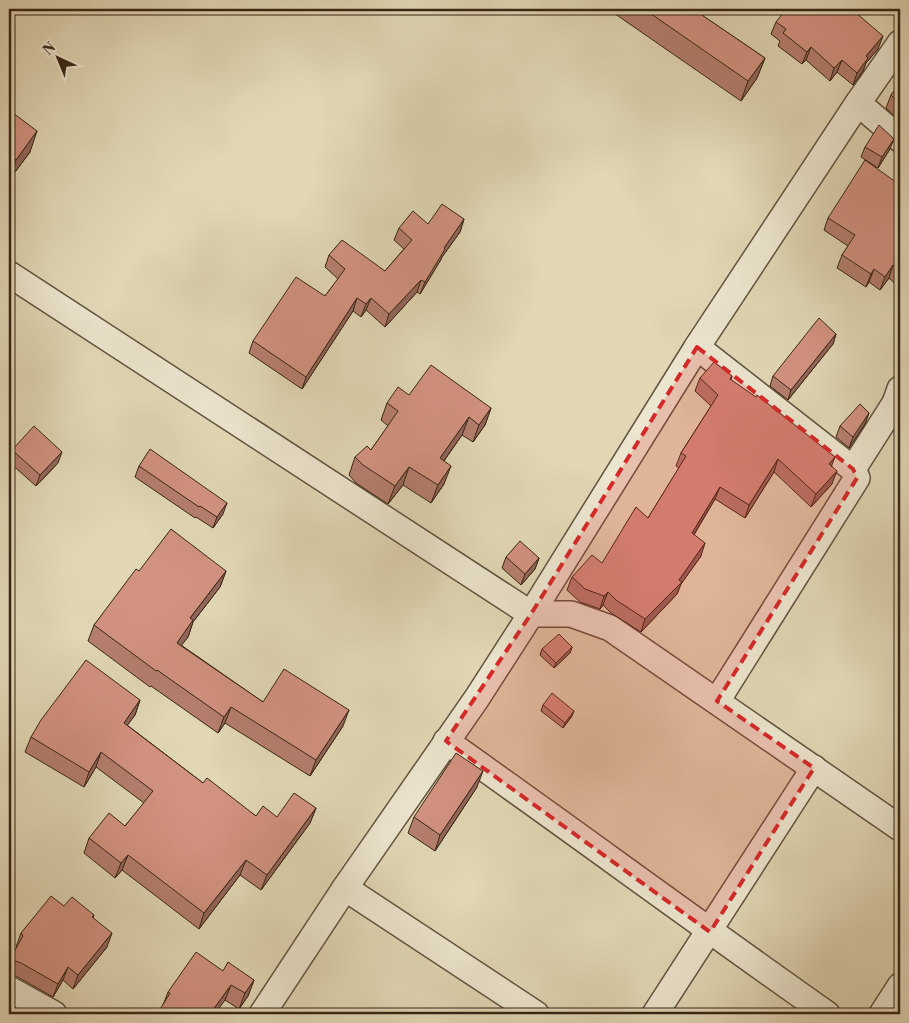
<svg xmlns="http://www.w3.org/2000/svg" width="909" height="1023" font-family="'Libre Bodoni',serif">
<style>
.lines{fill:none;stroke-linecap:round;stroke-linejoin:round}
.street-casing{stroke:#62523e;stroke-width:28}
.street{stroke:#ece5cf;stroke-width:25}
.wall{fill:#b57e6e;stroke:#372516}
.shaded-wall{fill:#93665a;stroke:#372516}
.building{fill:#d29280;stroke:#372516}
.marked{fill:#d62828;fill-opacity:0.2;stroke:#d62828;stroke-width:4;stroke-dasharray:10 6;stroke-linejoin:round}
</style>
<rect width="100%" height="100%" fill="#e1d7b5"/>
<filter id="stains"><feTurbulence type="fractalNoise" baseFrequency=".004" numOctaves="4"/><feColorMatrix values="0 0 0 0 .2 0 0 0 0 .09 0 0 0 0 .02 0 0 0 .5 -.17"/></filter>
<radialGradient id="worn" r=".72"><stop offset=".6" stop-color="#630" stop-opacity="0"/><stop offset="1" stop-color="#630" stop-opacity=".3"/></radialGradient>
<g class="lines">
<g class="street-casing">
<g id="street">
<path d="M858,103L900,139"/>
<path d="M9,274L531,614H571L610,628L900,828"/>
<path d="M697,347L853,469L857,478L717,701"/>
<path d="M853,469L895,403L900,389"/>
<path d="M446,741C573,831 699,924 827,1014"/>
<path d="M345,888L536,1014"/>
<path d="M9,989L54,1014"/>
<path d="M262,1014L345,888L477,698L531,614L697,347L858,103L900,43"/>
<path d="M655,1014L814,768"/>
<path d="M882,1014L900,986"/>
</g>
</g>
<use href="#street" class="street"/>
</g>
<g class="wall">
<path d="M608,9H693L765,58L757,78L741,101Z"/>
<path d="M886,9H900V15L899,17Z"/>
<path d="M858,15L878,49L866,63L863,71L853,85L837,72L830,81L806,60L802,64L778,46L780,41L771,34L776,22Z"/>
<path d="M900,84V121L886,108L891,95Z"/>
<path d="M9,110L30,152L9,180Z"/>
<path d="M865,147L890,149L878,168L861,157Z"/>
<path d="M900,185V288L889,278L880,290L869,282L866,287L837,268L842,255L848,246L824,230L828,218Z"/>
<path d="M464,219L460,232L442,257L440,261L420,294L417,292L385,327L366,310L361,317L353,311L302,389L249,353L253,341L325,296L338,279L325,267L329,255L385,271L404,249L394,240L399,228Z"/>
<path d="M836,334L833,344L788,400L770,386L773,376Z"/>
<path d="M732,376L731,380L832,466V484L811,507L774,472L745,518L715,499L694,535L701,556L681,584L677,594L641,632L611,613L603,605L600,609L580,602L567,590L572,577L602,563L648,518L679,468L676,466L681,453L711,406L695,391L700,378Z"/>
<path d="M409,395L491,408L485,425L473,442L462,435L444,461V484L431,503L403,485L388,504L356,483L349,475L355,457L371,450L388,426L381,420L387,403Z"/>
<path d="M869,413L865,424L849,448L836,437L840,426Z"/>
<path d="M12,450L58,463L36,486L9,462Z"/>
<path d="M139,466L223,514L213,528L196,517L195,518L135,477Z"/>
<path d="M506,557L539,558L535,569L521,585L502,568Z"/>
<path d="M139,571H226L220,587L193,622L188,637L181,645L263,702L343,726L310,776L225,723L218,733L151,686L150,687L88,641L94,625Z"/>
<path d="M572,647L570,653L554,668L540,655L542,649Z"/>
<path d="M140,700L135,715L127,725L203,783L256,816L277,817L316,808L310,823L261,890L240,875L199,929L122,870L115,878L84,853L89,838L125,826L144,803L96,767L84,787L25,752L31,737Z"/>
<path d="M543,705L572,716L563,728L541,711Z"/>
<path d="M477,787L435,851L408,833L414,817Z"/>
<path d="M64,906L94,915L93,918L107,947L73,989L63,980L53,997L16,976L9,974V962L17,948L16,947L21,933Z"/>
<path d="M223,971L254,980L248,996L239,1009L225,1000L163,1005L168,992Z"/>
</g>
<g class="shaded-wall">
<path d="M858,9H863L851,25L855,12Z"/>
<path d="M883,36L878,49L866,63L863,71L853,85L857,73L866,56Z"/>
<path d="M811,47L806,60L802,64L807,52Z"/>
<path d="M765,58L757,78L741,101L748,81Z"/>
<path d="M842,60L837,72L830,81L834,68Z"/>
<path d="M37,131L30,152L9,180L16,160Z"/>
<path d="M894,139L890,149L878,168L882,157Z"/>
<path d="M464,219L460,232L442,257L440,261L420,294L425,282L444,248Z"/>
<path d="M893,265L889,278L880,290L885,277Z"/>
<path d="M874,269L869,282L866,287L871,274Z"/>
<path d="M421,280L417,292L385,327L389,314Z"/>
<path d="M357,298L353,311L302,389L306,377Z"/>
<path d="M371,298L366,310L361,317L366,304Z"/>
<path d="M836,334L833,344L788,400L791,390Z"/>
<path d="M491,408L485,425L473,442L479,425Z"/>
<path d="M869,413L865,424L849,448L853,437Z"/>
<path d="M469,417L462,435L433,476L440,458Z"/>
<path d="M62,452L58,463L36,486L40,475Z"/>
<path d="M835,457L830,470L829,464Z"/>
<path d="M778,459L774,472L745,518L749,505Z"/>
<path d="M451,466L444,484L431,503L438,485Z"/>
<path d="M409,467L403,485L388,504L395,486Z"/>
<path d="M837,471L832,484L811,507L816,494Z"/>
<path d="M720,487L715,499L687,546L692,533Z"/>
<path d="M227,503L223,514L213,528L217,517Z"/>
<path d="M705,543L701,556L681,584L677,594L641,632L645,619L679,580Z"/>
<path d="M539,558L535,569L521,585L525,574Z"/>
<path d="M226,571L220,587L193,622L188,637L171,659L177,643L190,618Z"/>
<path d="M608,592L603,605L600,609L604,596Z"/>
<path d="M572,647L570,653L554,668L556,663Z"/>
<path d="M140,700L135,715L118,738L124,723Z"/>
<path d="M231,707L225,723L218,733L224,717Z"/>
<path d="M349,710L343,726L310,776L316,760Z"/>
<path d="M574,711L572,716L563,728L565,723Z"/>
<path d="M101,752L96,767L84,787L89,772Z"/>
<path d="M483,771L477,787L435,851L440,835Z"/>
<path d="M316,808L310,823L261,890L267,875Z"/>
<path d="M128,855L122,870L115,878L121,863Z"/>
<path d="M246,860L240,875L199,929L204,913Z"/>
<path d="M112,933L107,947L73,989L78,975Z"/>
<path d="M68,967L63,980L53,997L58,984Z"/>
<path d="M254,980L248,996L239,1009L245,993Z"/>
<path d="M231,985L225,1000L215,1014H210Z"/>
</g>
<g class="building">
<path d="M644,9H693L765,58L748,81Z"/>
<path d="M786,9H858L855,12L883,36L866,56L868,58L857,73L842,60L834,68L811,47L807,52L783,33L786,29L776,22Z"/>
<path d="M900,84V104L891,95Z"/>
<path d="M9,110L37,131L16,160L9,154Z"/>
<path d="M879,125L894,139L882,157L865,147Z"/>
<path d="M865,160L900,185V271L893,265L885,277L874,269L871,274L842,255L855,235L828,218Z"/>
<path d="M442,204L464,219L444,248L445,249L425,282L421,280L389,314L371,298L366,304L357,298L306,377L253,341L296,277L325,296L345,269L329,255L342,240L385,271L412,240L399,228L413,211L428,224Z"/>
<path d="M819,318L836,334L791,390L773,376Z"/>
<path d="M714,362L732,376L730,379L756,397L757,395L835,457L829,464L837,471L816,494L778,459L749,505L720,487L692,533L705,543L679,580L682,582L645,619L616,600L608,592L604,596L585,589L572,577L592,555L602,563L636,507L648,518L686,456L681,453L718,395L700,378Z"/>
<path d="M431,365L491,408L479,425L469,417L440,458L451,466L438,485L409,467L395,486L363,465L355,457L367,446L371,450L398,411L387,403L398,387L409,395Z"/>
<path d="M860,404L869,413L853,437L840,426Z"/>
<path d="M34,426L62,452L40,475L12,450Z"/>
<path d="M150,449L227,503L217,517L200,506L199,507L139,466Z"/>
<path d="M171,529L226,571L190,618L193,620L177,643L263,702L284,669L349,710L316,760L231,707L224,717L157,670L156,671L94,625L136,569L139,571Z"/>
<path d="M520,541L539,558L525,574L506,557Z"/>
<path d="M559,634L572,647L556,663L542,649Z"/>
<path d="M86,660L140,700L124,723L203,783L207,778L256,816L263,806L277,817L294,793L316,808L267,875L246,860L204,913L128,855L121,863L89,838L109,813L125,826L153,791L101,752L89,772L31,737L41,720Z"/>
<path d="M552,693L574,711L565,723L543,705Z"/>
<path d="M456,753L483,771L440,835L414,817Z"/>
<path d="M51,896L64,906L72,897L94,915L92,917L112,933L78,975L68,967L58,984L21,963L10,959L23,936L21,933Z"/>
<path d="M196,952L223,971L228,962L254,980L245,993L231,985L210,1014H157L170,993L168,992Z"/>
</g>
<path class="marked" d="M697,347L853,469L857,478L717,701L814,768L710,932L446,741L531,614Z"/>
<rect width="909" height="1023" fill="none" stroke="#e1d7b5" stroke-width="30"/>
<rect x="10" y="10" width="889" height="1003" fill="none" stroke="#372516" stroke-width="2.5"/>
<rect x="15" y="15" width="879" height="993" fill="none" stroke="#372516"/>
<g transform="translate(58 58) rotate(316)" stroke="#ece5cf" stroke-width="4" paint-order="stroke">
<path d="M0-4L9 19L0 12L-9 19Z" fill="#372516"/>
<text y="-8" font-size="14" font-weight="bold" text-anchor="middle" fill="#372516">N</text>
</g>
<rect width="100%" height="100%" filter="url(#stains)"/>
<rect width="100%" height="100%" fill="url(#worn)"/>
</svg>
